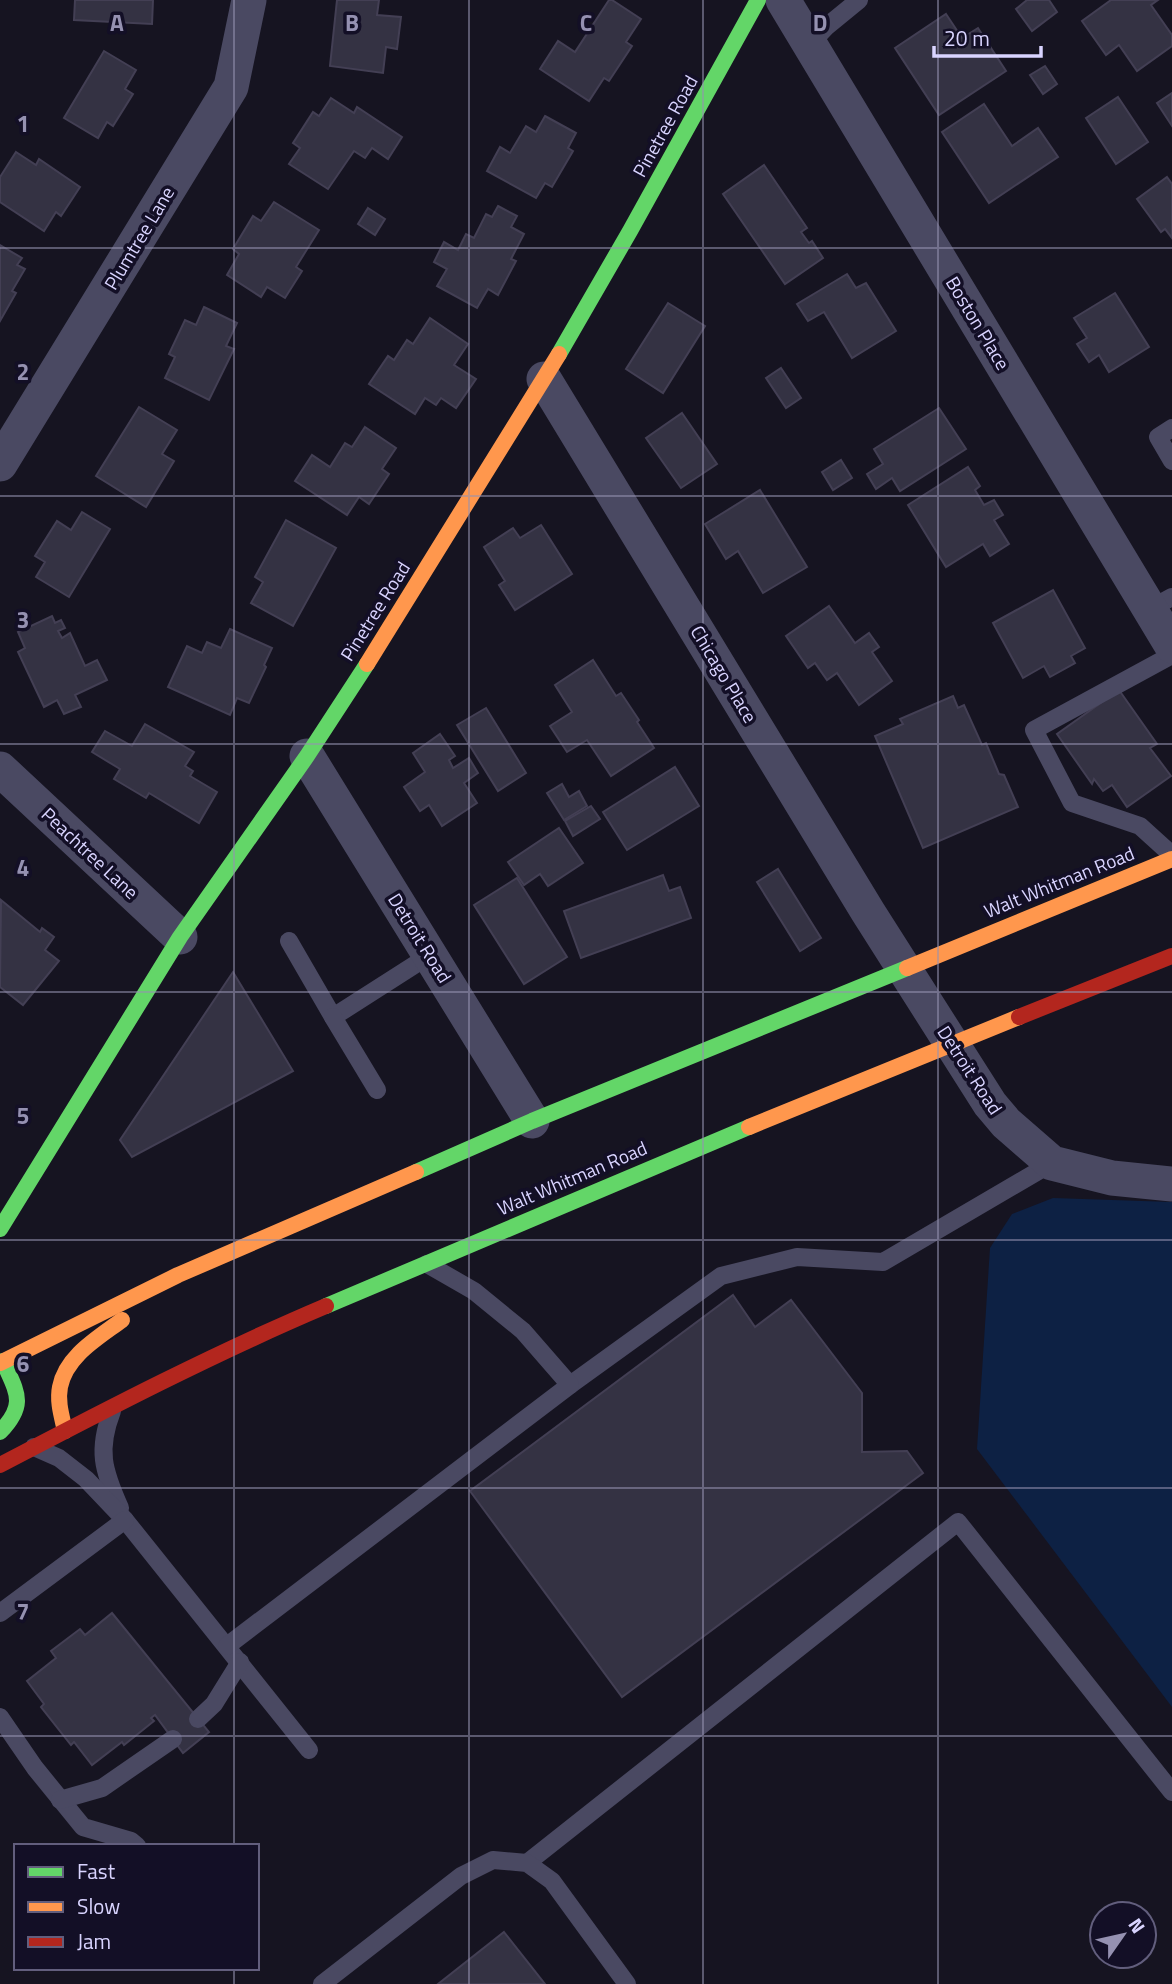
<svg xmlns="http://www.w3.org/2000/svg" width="1172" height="1984" font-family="'Titillium Web',sans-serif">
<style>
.water{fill:#0d2144}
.building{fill:#343243;stroke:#433f54;stroke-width:2}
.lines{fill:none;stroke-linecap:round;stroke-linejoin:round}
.lane{stroke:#4a4962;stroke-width:18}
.street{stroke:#4a4962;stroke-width:35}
.fast{stroke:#63d668;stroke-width:16}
.slow{stroke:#ff974d;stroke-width:16}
.jam{stroke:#b3261e;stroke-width:16}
.grid{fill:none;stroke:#9591b1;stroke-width:2;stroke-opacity:0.55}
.labels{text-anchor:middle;stroke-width:7;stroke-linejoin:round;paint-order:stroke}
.street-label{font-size:19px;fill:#d9d4ff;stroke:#130f26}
.grid-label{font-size:23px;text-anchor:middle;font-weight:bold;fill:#9591b1;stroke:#130f26;stroke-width:7;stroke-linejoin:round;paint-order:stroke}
</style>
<rect width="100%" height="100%" fill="#161421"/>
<path class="water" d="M1053,1198L1172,1202V1707L977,1449L990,1248L1012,1214Z"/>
<g class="building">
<path d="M75,0H153L152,24L74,20Z"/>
<path d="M337,0H379L377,15L401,17L397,49L386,47L383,73L330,66Z"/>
<path d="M609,0H612L641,19L626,42L632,46L609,81L604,78L589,101L540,69L558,41L575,52Z"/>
<path d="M1027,0H1049L1057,12L1032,31L1016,9Z"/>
<path d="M1111,0H1158L1151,5L1172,35V46L1137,71L1119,45L1106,55L1082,21Z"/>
<path d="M946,14L962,38L978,28L1006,71L939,115L895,48Z"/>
<path d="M104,51L136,70L125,89L133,94L113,126L107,122L98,138L64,118Z"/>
<path d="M1045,66L1057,84L1043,94L1030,75Z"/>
<path d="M1172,93V126L1157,103Z"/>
<path d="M1118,97L1148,142L1116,164L1086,118Z"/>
<path d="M331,98L354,113L357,107L402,137L388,159L372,148L365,158L354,151L328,189L289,164L300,148L293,143L313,112L319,116Z"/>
<path d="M984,104L1012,146L1038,128L1058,157L989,203L942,132Z"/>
<path d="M545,116L576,133L568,148L573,151L552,187L545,183L536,198L487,171L500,147L510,153L526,126L536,132Z"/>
<path d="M16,152L36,165L39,159L80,187L61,216L56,212L44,231L0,202V177Z"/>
<path d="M764,165L807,228L801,232L809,243L812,241L823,258L785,284L723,194Z"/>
<path d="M1167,177L1172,184V238L1165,229L1161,232L1137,199Z"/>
<path d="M274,202L319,230L296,267L302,271L285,298L267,287L261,297L227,275L239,254L233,249L253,216L261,221Z"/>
<path d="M498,206L517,216L511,227L524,234L511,259L516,261L498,295L488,289L477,308L437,286L447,269L434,262L444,242L458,250L466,234L474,238L486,214L492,217Z"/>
<path d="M368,208L385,219L375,235L358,224Z"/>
<path d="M0,245L22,258L17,265L25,269L12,291L16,293L0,321Z"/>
<path d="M847,274L856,288L866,283L896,331L852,358L824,312L808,321L797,304Z"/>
<path d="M1115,293L1149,347L1109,372L1099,355L1089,362L1077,344L1087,338L1074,318Z"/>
<path d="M668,303L705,326L663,393L626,369Z"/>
<path d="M204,307L237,323L226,346L234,349L209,400L165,378L175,357L169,354L185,320L196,325Z"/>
<path d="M430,318L468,344L454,365L476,379L456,408L441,398L436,405L425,398L415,414L369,384L388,356L394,360L407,340L413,344Z"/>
<path d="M781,368L801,398L786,408L766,378Z"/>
<path d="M139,407L177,430L162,454L174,461L146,507L96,476Z"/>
<path d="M939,408L966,449L900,491L892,478L876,489L867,474L883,464L874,449Z"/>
<path d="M682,413L717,464L681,488L646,438Z"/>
<path d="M365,427L396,448L382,469L389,474L369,504L359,497L347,515L295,481L312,455L330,467L345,443L352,447Z"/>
<path d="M841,460L852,478L833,490L822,472Z"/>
<path d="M968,467L980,486L975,490L984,505L994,500L1003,515L994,520L1009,544L990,556L983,544L946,567L908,505Z"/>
<path d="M760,490L807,567L763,593L738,551L726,559L705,524Z"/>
<path d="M82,512L110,529L69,597L36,577L45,562L35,556L57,521L71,530Z"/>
<path d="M286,520L336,548L293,626L251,603L263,582L255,577Z"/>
<path d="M541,525L572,574L515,610L499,585L505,581L484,547L513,528L520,538Z"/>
<path d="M1053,590L1085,648L1071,656L1075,663L1050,677L1044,666L1023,678L993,623Z"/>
<path d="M829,606L855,643L869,633L879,647L872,652L892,681L859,705L837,673L827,680L815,663L808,668L786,636Z"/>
<path d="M52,616L55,623L61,620L65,628L58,631L62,638L70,633L85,666L97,660L107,680L75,695L81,707L64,714L57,700L44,707L18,652L25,648L18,632Z"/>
<path d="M230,629L272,648L264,665L266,667L249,703L237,698L230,715L168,687L187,646L202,653L207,642L221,648Z"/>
<path d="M593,660L616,696L621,693L639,720L637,722L654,748L611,776L587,740L567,752L550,726L572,712L555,685Z"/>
<path d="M1119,690L1157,744L1150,748L1171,776L1127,807L1112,785L1103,791L1094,779L1092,784L1057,734Z"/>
<path d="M953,696L958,708L964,705L982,745L986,743L999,774L1004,775L1018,807L923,848L875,736L903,724L900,719Z"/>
<path d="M486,708L526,773L498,791L457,725Z"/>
<path d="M145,724L194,752L185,766L193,771L190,776L217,792L199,823L149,793L146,798L114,779L120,769L92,752L105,731L132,746Z"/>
<path d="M440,734L455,756L449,760L453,768L469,758L478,773L464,783L477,803L442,826L429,805L420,811L404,787L425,772L413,753Z"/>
<path d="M675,767L699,806L627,850L603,812Z"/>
<path d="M562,784L569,797L579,791L587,806L564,820L547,793Z"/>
<path d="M591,806L600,819L573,836L565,821Z"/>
<path d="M559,828L583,863L548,886L540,874L524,885L508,862Z"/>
<path d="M778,869L821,938L800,951L757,882Z"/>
<path d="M663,875L669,891L680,887L691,918L581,958L564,911Z"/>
<path d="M517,878L567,957L524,984L474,905Z"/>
<path d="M1,900L40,932L42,928L54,937L45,950L59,961L23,1005L0,987Z"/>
<path d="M233,972L293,1071L132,1157L120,1140Z"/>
<path d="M733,1295L755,1327L791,1300L862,1393V1452L907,1451L923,1473L622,1697L470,1491Z"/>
<path d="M112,1613L209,1732L183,1753L155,1715L151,1718L154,1721L124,1745L122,1742L92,1765L74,1742L71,1745L41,1707L44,1704L27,1681L56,1658L51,1651L80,1629L85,1635Z"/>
<path d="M504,1932L545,1984H438Z"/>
</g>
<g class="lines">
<g class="lane">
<path d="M810,44L826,27L859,0"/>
<path d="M1172,428L1158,437L1172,461"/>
<path d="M1150,609L1172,597"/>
<path d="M1172,655L1034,730L1072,803L1140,826L1172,855"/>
<path d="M289,941L333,1017L430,955"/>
<path d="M333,1017L377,1090"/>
<path d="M570,1385L721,1276L797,1257L883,1262L1052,1163"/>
<path d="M112,1411C97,1450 103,1470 120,1508"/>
<path d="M34,1447L59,1458L86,1479L125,1520L309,1750"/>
<path d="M0,1613L125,1520"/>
<path d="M227,1646L570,1385L523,1331L474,1291L427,1264"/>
<path d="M0,1717L35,1768L83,1827L131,1841L137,1846"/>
<path d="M198,1719L214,1704L240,1662"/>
<path d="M60,1800L102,1788L173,1739"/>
<path d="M527,1863L958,1522L1172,1792"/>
<path d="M322,1984L461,1876L493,1860L527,1863L552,1881L627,1984"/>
</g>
<g class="street">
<path d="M783,0L1172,646"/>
<path d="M544,379L868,912L990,1104L1006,1123L1052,1163L1112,1178L1172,1184"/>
<path d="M0,464L231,87L249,0"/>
<path d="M307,756L532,1121"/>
<path d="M0,769L180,937"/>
</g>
<g class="fast">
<path d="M559,354L630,231L758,0"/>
<path d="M416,1172L532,1121L907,968"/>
<path d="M0,1229L180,937L307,756L367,664"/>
<path d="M326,1306L749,1127"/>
<path d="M0,1432C27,1404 17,1393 3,1361"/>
</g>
<g class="slow">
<path d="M367,664L559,354"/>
<path d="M907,968L1172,859"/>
<path d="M749,1127L1019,1017"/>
<path d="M0,1363L178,1275L416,1172"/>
<path d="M65,1431C62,1417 57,1402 60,1387C66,1356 98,1338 122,1320"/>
</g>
<g class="jam">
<path d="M1019,1017L1172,956"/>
<path d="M0,1465C107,1409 215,1353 326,1306"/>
</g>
</g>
<path class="grid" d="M234,0V1846M469,0V1984M703,0V1984M938,0V1984M0,248H1172M0,496H1172M0,744H1172M0,992H1172M0,1240H1172M0,1488H1172M0,1736H1172M234,1968V1984"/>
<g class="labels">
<g class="street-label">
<text transform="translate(665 126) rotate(-61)" y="7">Pinetree Road</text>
<text transform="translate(139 238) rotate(-59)" y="7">Plumtree Lane</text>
<text transform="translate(978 323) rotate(59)" y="7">Boston Place</text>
<text transform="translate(375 611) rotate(-58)" y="7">Pinetree Road</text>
<text transform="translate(724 674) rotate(59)" y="7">Chicago Place</text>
<text transform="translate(90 853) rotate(43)" y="7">Peachtree Lane</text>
<text transform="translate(1059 882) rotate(-22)" y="7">Walt Whitman Road</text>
<text transform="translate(420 938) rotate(58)" y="7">Detroit Road</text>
<text transform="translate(970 1070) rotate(57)" y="7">Detroit Road</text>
<text transform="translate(572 1178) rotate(-23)" y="7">Walt Whitman Road</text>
</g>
</g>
<g class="grid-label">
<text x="117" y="31">A</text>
<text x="352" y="31">B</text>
<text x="586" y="31">C</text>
<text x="820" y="31">D</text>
<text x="23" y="132">1</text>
<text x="23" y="380">2</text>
<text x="23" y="628">3</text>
<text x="23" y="876">4</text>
<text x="23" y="1124">5</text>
<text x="23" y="1372">6</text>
<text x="23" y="1620">7</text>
</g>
<rect x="14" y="1844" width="245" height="126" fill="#130f26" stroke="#625e7d" stroke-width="2"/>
<rect x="28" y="1867" width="35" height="10" fill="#63d668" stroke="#625e7d" stroke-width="2"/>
<text x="77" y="1879" font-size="21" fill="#d9d4ff">Fast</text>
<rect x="28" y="1902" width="35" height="10" fill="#ff974d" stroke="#625e7d" stroke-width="2"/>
<text x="77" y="1914" font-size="21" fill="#d9d4ff">Slow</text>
<rect x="28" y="1937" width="35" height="10" fill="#b3261e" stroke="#625e7d" stroke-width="2"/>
<text x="77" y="1949" font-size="21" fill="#d9d4ff">Jam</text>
<g transform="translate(1123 1935) rotate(56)"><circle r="33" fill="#130f26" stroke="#625e7d" stroke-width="2"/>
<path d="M0-5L12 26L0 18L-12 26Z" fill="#9591b1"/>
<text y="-10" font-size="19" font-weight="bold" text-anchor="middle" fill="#d9d4ff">N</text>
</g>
<path d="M934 46v10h107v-10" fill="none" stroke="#d9d4ff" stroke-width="3.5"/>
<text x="944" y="46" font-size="21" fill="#d9d4ff" stroke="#130f26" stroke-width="5" paint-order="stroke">20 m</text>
</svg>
